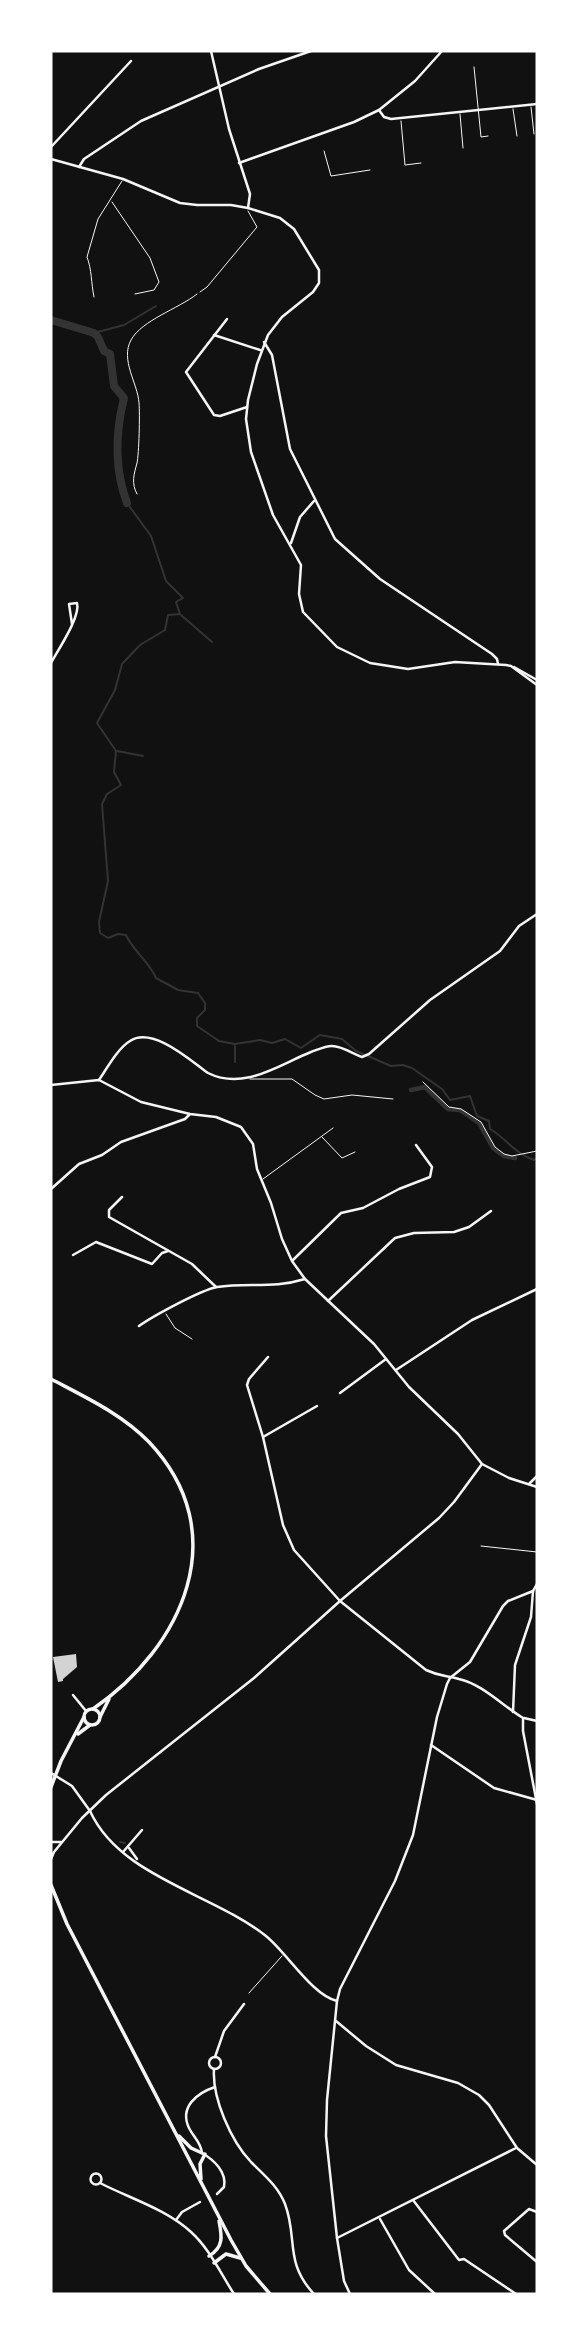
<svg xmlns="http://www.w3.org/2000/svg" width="588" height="2345" font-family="'Crimson Pro',serif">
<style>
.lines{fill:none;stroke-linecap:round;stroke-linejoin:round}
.stream{stroke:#333;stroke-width:2}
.canal{stroke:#333;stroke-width:4.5}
.river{stroke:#333;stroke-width:8}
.building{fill:#d3d3d3}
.path{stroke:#f5f5f5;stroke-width:1}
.service{stroke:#f5f5f5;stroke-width:1}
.minor{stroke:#f5f5f5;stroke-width:2.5}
.tertiary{stroke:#f5f5f5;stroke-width:2.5}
.primary{stroke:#f5f5f5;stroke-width:3.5}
</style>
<rect width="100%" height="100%" fill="#111"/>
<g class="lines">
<g class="stream">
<path d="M94,333L124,325L156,306"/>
<path d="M127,503L151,536L166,581L183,598L176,602L180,614L168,615L165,630L140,645L122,664L115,690L97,723L116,751L114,772L121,785L107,794L102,804L108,881L99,922L100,933L108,938L118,934L126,935C133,951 149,961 156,978L178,990L198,993L205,1003V1010L197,1018V1026L219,1041L235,1044L260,1040L272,1043L285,1039L301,1048L320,1035L342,1039L356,1051L391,1066L403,1065L412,1068L442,1089L450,1100L470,1096L477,1116L489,1121L490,1129C506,1138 515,1154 534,1160L537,1158"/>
<path d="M181,615L212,642"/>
<path d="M117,751L143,756"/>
<path d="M235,1062V1046"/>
<path d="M120,1842L125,1843"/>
</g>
<path class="canal" d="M411,1090L425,1087L448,1109L460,1110L479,1123L493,1148L504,1156L515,1158"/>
<path class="river" d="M51,320L94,333L98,337L104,351L110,354L114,386L124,398C115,434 114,468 127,503"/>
</g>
<path class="building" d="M76,1654L77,1667L63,1679V1681L58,1682L53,1657Z"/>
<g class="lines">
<g class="path">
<path d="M137,494C131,483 134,474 137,463C139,454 140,414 139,403C138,384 120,360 131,340C142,320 178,309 197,294"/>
<path d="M423,1082L449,1107L461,1109L481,1122L495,1147L504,1154L512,1156L537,1151"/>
<path d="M166,1314L175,1328L192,1339"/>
</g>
<g class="service">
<path d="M474,67L481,137L488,136"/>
<path d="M531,107L534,134"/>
<path d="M513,109L517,136"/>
<path d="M460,114L463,148"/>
<path d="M401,121L405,165L421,163"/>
<path d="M324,151L331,176L370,170"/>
<path d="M112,202L150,258L159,282L154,290L135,294"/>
<path d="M200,292L207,287L257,227L248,211"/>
<path d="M94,297C91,283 92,270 87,257L98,219L122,181"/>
<path d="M250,1079H292L315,1095L324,1099L352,1095L393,1099"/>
<path d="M322,1137L342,1158L355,1152"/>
<path d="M263,1179L333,1128"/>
<path d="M481,1546L537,1552"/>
<path d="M249,1993L282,1956"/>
</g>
<g class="minor">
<path d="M211,51L229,129L250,194L248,208"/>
<path d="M379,110L384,117L391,119L537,104"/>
<path d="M51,147L131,61"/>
<path d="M51,159L123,179L180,203L197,205H231L248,208L280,218L294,229L319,270V283L313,292L282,317L268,335L257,364L248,400L246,419L251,452L273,515L301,565L299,594L303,612L337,647L370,663L408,669L455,662L506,665L511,666L537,685"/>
<path d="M239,163L354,122L379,110L415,81L442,51"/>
<path d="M79,167L84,159L141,121L259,69L311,51"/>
<path d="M227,319L186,372L214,415L220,416L247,407"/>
<path d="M214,335L260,350"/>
<path d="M264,342L272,355L290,449L335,539L380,579L492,654L497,659L498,664"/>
<path d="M291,543L300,517L314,501"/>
<path d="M51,663C58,650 81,616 77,603L69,604L72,624"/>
<path d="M514,667L537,680"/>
<path d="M99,1080C107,1068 118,1048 130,1041C153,1026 191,1061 208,1073C244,1091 278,1065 311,1052C317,1050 325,1046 332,1046C342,1046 353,1054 362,1057L369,1054L430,1000L500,951L519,926L537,914"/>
<path d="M51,1189L79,1164L102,1155L121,1142L185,1119L190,1114"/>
<path d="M122,1197L109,1210V1217L192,1264L216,1287"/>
<path d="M73,1255L96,1242L152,1264L162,1253L168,1251"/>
<path d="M293,1260L341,1213L363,1208L399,1189L430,1177L432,1167L416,1145"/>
<path d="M328,1301L395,1238L414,1233L454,1232L469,1227L491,1211"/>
<path d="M139,1326C153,1316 201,1290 217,1287C247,1282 273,1289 305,1279"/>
<path d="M268,1357L249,1379L247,1385L263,1437L283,1525L294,1550L340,1601L439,1518L454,1502L482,1464"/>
<path d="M396,1370L472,1320L537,1289"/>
<path d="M340,1393L386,1359"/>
<path d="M263,1437L317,1406"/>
<path d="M529,1484L537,1476"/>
<path d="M73,1695L86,1711"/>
<path d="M524,1718L537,1721"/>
<path d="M431,1745L494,1788L537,1800"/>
<path d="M90,1811C120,1877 212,1893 266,1936C287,1953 312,1995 337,2001"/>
<path d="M129,1848L137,1859"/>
<path d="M123,1852L142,1830"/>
<path d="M336,2021L366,2046L396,2065L458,2083L479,2095L489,2105L517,2148L537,2165"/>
<path d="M215,2057L224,2031L244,2004"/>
<circle cx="215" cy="2063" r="6"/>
<path d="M214,2069C212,2098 231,2141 251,2162C264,2175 278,2186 285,2204C298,2238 284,2262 314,2294"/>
<path d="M215,2087C197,2093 179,2107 189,2128C194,2138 201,2142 202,2153C214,2160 227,2172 224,2187L217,2194"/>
<circle cx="96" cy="2179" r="5.5"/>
<path d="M100,2183C129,2198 166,2209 191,2232C209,2248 221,2274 234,2294"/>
<path d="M413,2200L459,2260L464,2259L516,2294"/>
<path d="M537,2212L529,2209L504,2231L505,2235L537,2262"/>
<path d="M380,2219L409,2270L435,2294"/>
<path d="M176,2220L182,2212L200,2202"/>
<path d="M337,2238L516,2148"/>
<path d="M350,2294L344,2281L337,2238L326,2136L327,2100L337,2001L340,1989L395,1881L413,1835L437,1717L447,1684L450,1678L470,1662L503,1606L508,1601L533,1591"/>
</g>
<g class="tertiary">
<path d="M51,1085L99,1080L141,1102L190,1114L216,1117L241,1127L253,1144L257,1169L271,1203L282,1239L292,1261L305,1279L374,1344L409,1387L458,1434L482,1464L509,1478L537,1487"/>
<path d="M513,1712L515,1665L531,1617L533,1591L537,1584"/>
<path d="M51,1773L72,1786L90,1811"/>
<path d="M51,1842H61"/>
<path d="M51,1859L54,1852L82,1818L106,1795L254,1678L340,1601L426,1670C441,1677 445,1675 459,1679C482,1684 503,1706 523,1718V1731L537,1804"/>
</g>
<g class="primary">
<path d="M51,1379C85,1397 122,1414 149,1442C235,1533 183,1647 93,1709"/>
<circle cx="92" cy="1717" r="8"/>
<path d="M100,1717L109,1699"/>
<path d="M78,1734L90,1725"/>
<path d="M51,1787L61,1761L84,1717"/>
<path d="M51,1885L67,1924L231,2240L246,2266L270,2294"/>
<path d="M179,2136L191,2148L202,2153"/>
<path d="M201,2179L200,2164L205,2154"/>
<path d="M209,2256C224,2247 222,2236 219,2221"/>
<path d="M214,2263L226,2254L240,2258"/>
</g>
</g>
<rect width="588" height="2345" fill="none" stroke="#ffffff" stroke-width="105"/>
</svg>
